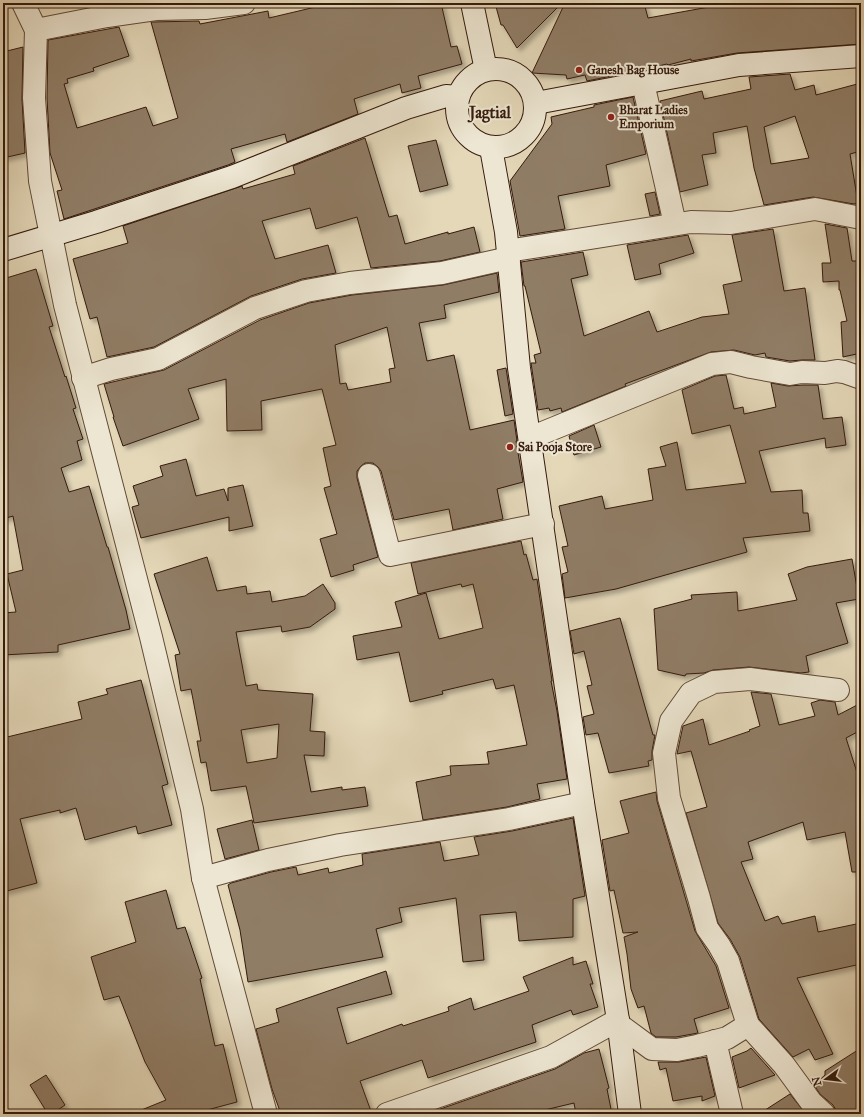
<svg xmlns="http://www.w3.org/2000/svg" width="864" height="1117" font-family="'IM FELL Great Primer',serif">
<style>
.building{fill:#907d66;stroke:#351a0d;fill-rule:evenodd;filter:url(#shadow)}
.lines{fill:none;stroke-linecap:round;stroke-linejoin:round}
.minor-casing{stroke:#614a38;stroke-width:24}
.secondary-casing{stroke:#351a0d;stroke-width:24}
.minor{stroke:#ede6d2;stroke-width:22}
.secondary{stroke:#ede6d2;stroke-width:22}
.poi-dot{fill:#8f2418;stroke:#ede6d2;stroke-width:1.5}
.labels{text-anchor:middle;stroke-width:4;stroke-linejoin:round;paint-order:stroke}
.poi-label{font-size:12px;font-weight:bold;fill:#351a0d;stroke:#ede6d2;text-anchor:start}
.district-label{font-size:16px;font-weight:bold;fill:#351a0d;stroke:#ede6d2}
</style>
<defs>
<filter id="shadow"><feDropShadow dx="3.5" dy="3.5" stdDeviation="2" flood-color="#0004"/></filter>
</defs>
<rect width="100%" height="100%" fill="#e4d8b9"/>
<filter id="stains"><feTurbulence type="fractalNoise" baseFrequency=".005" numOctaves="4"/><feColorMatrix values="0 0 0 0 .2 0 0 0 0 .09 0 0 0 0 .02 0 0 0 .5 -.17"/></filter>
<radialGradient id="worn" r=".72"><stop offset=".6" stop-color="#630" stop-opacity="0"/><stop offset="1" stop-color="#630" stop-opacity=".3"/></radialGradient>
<g class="building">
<path d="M323,3H441L451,47L457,46L462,64L418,76L421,88L402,93L400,84L354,99L358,114L287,142L285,134L231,149L235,162L228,165L64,219L57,191L62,190L50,153L47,98L48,40L119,27L129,56L93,68L94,71L67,79L68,83L64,84L77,128L146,107L153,126L178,118L151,22L199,21L200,24L268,11L269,18L324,5Z"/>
<path d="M495,3H562L517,48L503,25H501Z"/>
<path d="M565,3H644L648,18L709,7L708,3H778L779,7L797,3H848L849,7L861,5V44L737,53L691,61V59L668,65L667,64L636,71L587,81L585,75L567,79L566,75L532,73Z"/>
<path d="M23,47L22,99L25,153L3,158V52Z"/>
<path d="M790,74L795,90L814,85L816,95L861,83V151L850,154L858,203L854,204L813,197L764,205L754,168L747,126L713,133L716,153L702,155L708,185L680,192L660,101L702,91L704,99L751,89L749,77ZM795,116L809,158L771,164L764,127Z"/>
<path d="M633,97L646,154L606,165L610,186L558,196L565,229L520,236L510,181L552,124L551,117L594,107V105Z"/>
<path d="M365,138L389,217L397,215L405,244L448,232V234L474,227L480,252L440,261L371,268L357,217L316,229L310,208L262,221L275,259L328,245L336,273L302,279L251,296L154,347L107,357L97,317L90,319L73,259L128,243L123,226L242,186L243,189L295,174L293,166Z"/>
<path d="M436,140L448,185L420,192L408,146Z"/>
<path d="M655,192L660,214L650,216L645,194Z"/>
<path d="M825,224L847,228L852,261H861V353L843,357L841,322L847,321L840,290H839V281L823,282L822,263H831Z"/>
<path d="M773,229L784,291L805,288L815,360H802L790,361L766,357L765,353L755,355L734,350L711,352L625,384L626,386L562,412L561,408L550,411L549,408L538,410L531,363H536L534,355L541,353L525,286H524L521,262L583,252L588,275L571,279L584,336L649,311L657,332L702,317L729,314L723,285L742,281L732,235Z"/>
<path d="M688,235L694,253L659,264L661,274L635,280L627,245Z"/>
<path d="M36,269L53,326L49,327L65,377L66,376L76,408L73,409L83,439L77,441L82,460L61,468L69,492L89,486L107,547H108L126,610L130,629L58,645V652L3,655V613L16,612L7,574L23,570L13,516L3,519V279Z"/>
<path d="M497,273L499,292L444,305L446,318L419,323L427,361L454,355L470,430L514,420L517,441H516L523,482L497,489L503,519L453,530L449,509L394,520L381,471L378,467L373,463H365L361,466L357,471V478L378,557L353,565L354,570L331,577L320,539L337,534L324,488L331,486L323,448L336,445L322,389L261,401L262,430L227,431L226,379L188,389L199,419L123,446L113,417H114L104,384L164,370L260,320L309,303L352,295L443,285ZM387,327L395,368L389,369L391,382L348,390L346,383L340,384L335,345Z"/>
<path d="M506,368L513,414L505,416L497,370Z"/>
<path d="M726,375L734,409L743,407L744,414L776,407L771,383L788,386L803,385H818L823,419L842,417L846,445L826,448L825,438L759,451L771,492L802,490L803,513H808L810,531L743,538L747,552L616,589L565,598L562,574L568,572L562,547L568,546L559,506L602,496L605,509L653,500L648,469L666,466L660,447L677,442L686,490L746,483L730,425L692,434L682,390L715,376Z"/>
<path d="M594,425L601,447L574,455L569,436Z"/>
<path d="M186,459L196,496L224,489L228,501V488L243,485L253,526L229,531V517L141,538L132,507L139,505L133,486L163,476L160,466Z"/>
<path d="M521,541L524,555L526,554L533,580L537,579L552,681H551L557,711L567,779L537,784L540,799L507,807L423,820L416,782L451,775L450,766L489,764L487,752L527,745L514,685L496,689L493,679L442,691L443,694L410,702L399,652L357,660L353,636L402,627L395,602L426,593L439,639L483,628L473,584L462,587L461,584L418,594L411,563Z"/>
<path d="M207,557L217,591L246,586L247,594L270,591L272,602L305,596L323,584L335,603V609L310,627L282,632L281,626L236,632L246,686L257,684L258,690L313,694L310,731L325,732L324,756L304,755L311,792L342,787V790L365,787L368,806L254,823L246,786L211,791L206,762L201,763L197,741H201L191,689L181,691L175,655L180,654L154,574ZM279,724L277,758L247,763L241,730Z"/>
<path d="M852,559L859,599L836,603L848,643L806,656L809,672L801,673L749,667L713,670L704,673L686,674L685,676L658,670L654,609L692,599L691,595L737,592L738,611L797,600L788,574L807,567Z"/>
<path d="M620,618L653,735H655L652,751V760L648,761L649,766L609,773L598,733L586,735L583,717L594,714L587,686L592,685L584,651L574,654L570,631Z"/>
<path d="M141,680L168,784L162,786L172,825L138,834L136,826L85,840L76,808L60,813V810L20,819L37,883L3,892V738L82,719L78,702L108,694L106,689Z"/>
<path d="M751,692L771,694L779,725L815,716L811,703L820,700L835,702L838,715L861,703V730L846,738L861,785L857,787L861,800V872H852L845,832L807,840L803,822L748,842L753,859L741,862L765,921L778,916L782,924L815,916L818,932L861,923V964L797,978L833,1054L815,1060L809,1049L793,1057L759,1019L740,957L730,939L718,923L686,813L707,807L691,751L677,754L683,726L703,719L709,745L750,731L749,730L760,726Z"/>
<path d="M656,792L657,801L695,931L716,966L729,1008L694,1019L698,1033L676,1037H656L651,1033L644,1006L638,1008L631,989L627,954L624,937L638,932L623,933L614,890L610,891L602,840L629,833L620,801Z"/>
<path d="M573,818L585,896L573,899V937L519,941L516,912L480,915L484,960L463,962L456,898L399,908L402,922L376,929L383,957L248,982L240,930L228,885L231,883L271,872L296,867L298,875L328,868L329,873L363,865L362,854L440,842L444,861L479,855L474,837L512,831Z"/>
<path d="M252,820L259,850L225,859L217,829Z"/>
<path d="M166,890L177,929L185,927L202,978L200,979L215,1046L223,1044L237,1102L207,1110L209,1114H134V1113L166,1100L145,1062L119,996L104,1000L91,957L136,942L125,902Z"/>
<path d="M573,957V965L586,961L593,984H590L598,1007L573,1015L571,1010L532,1025L536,1042L428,1078L422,1060L360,1081L372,1114H281L272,1089L256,1029L279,1022L276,1009L386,971L392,994L337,1008L347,1044L402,1024L403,1026L449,1011L448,1007L471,998L474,1010L529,991L523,977Z"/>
<path d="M751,1048L775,1075L739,1088L732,1057L747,1051Z"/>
<path d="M861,1048V1109L836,1114V1110L833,1105L820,1094L814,1085L825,1075V1071Z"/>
<path d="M599,1049L609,1088L607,1089L612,1114H576L574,1103L528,1114H426L555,1069L584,1053Z"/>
<path d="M706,1057L715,1096L702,1101V1096L673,1101L666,1068L660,1070L658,1062H679Z"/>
<path d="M46,1075L65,1105L52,1114H48L30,1085Z"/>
<path d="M790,1094L806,1114H759Z"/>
</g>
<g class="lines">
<g class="minor-casing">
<g id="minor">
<path d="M23,3L36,30"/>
<path d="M244,3L205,8L156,9L107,16L36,30L34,98L40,181L65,305L151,637L192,809L203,878L266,1114"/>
<path d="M643,83L675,224"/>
<path d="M508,251L691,222L731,223L815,209L861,218"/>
<path d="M83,378L111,369L158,359L255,308L306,291L350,283L442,273L509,258"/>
<path d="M530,438L712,364L731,362L751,367L790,374L802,372L825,373L837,371L844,372L861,378"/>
<path d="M369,475L390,555L543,524"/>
<path d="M203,878L268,860L340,845L509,819L583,803"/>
<path d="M618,1024L652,1049L677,1050L697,1046L727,1038L748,1025L784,1065L811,1102L824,1114"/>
<path d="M748,1025L728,961L719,945L707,928L699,898L669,798L664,753L671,721L691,693L714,682L750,679L838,690"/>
<path d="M715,1041L732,1114"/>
<path d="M387,1114L551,1057L618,1020"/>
</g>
</g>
<g class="secondary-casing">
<g id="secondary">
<path d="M472,3L486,70"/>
<circle cx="496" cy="108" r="39"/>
<path d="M536,103L739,65L861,56"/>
<path d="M491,148L506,232L519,368L583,803L618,1020L630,1114"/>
<path d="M3,250L96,222L232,177L406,108L446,96L458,97"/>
</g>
</g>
<use href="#minor" class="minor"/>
<use href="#secondary" class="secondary"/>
</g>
<g class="poi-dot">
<circle cx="579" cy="70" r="4"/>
<circle cx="611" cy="117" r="4"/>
<circle cx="510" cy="447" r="4"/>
</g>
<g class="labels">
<g class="poi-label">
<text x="587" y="74">Ganesh Bag House</text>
<text x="619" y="114">Bharat Ladies<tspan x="619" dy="14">Emporium</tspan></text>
<text x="518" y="451">Sai Pooja Store</text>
</g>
<g class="district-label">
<text x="490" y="118">Jagtial</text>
</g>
</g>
<rect width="864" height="1117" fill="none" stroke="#e4d8b9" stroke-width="16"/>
<rect x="4" y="4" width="856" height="1109" fill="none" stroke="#351a0d" stroke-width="2"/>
<rect x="8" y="8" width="848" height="1101" fill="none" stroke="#351a0d"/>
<g transform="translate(826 1079) rotate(255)" stroke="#ede6d2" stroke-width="3" paint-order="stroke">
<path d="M0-3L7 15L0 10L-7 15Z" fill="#351a0d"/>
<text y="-6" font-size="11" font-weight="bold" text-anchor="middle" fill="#351a0d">N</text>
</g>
<rect width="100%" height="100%" filter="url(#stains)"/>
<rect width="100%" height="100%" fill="url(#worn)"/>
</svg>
